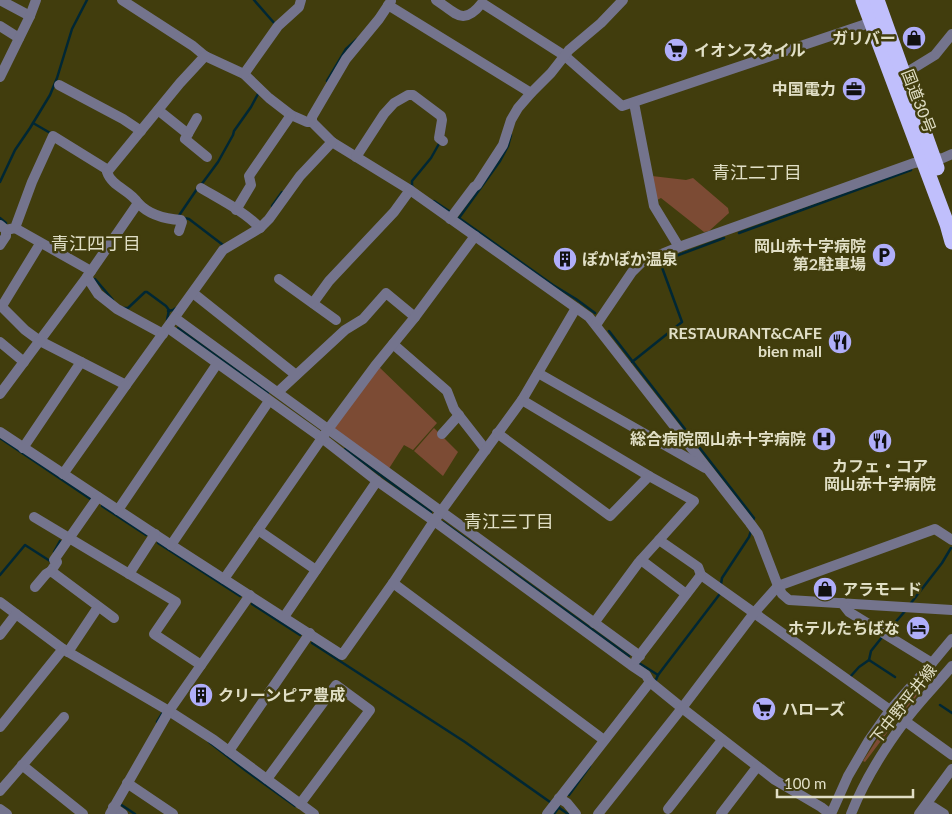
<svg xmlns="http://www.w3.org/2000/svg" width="952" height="814" font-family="Lato,'Noto Sans JP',sans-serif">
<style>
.green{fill:#7c4b34}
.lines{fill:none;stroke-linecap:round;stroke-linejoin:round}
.stream{stroke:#002734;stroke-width:2.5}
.minor{stroke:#74748d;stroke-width:10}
.highway{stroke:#c0bffc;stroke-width:15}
.labels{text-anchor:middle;stroke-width:5;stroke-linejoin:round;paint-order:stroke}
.poi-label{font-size:16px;font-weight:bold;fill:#e1dfc6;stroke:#413d0d;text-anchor:end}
.street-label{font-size:16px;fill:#e1dfc6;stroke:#413d0d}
.neighbourhood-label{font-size:18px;fill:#e1dfc6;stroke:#413d0d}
</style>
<rect width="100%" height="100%" fill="#413d0d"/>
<g class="green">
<path d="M652,176L686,180L693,178L728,208L729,213L709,231L704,232L661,198L657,200Z"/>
<path d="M378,366L437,423L413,450L404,445L388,470L335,431L334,426Z"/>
<path d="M434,428L458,452L443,476L414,451Z"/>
<path d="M922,685L924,687L896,721L865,762L863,761L889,721L902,705Z"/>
</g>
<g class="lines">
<g class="stream">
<path d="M254,0L275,24"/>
<path d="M327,81L346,49L357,39"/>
<path d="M33,123L52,134"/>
<path d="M0,182L15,150L30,128L50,95L57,78L72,29L87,0"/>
<path d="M201,185L218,162L233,135L234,131L251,107L258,94"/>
<path d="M413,187L412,186V181L431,158L440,142"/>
<path d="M434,201L452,213"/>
<path d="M272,206L282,192"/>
<path d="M178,217L197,189"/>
<path d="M0,218L6,223"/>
<path d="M184,218L189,219L223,245"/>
<path d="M459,218L500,161L508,146L511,135"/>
<path d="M459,218L553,285L576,299L595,313"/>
<path d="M739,233L911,170"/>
<path d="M95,279L113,300"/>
<path d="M123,308H128L145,292H147L166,306L169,310L167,320"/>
<path d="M168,311L173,310L176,308"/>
<path d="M178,328L268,393"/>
<path d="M609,331L754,518L753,521"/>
<path d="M632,362L682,322L660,262L724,238"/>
<path d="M0,438L92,500"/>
<path d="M345,449L431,512"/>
<path d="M102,506L146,535"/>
<path d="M443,522L629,656"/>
<path d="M158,543L240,596"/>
<path d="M54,552L60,541"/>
<path d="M0,575L25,545L50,561L51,560"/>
<path d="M721,584L722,578L749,537L751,531"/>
<path d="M911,603L942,563L951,548"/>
<path d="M252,604L300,635"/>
<path d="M887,632L906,610"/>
<path d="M312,643L465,742L550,802"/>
<path d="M869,660L895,677"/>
<path d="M639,663L658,675L655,682"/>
<path d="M658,675L719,595L720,592"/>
<path d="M850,677L859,667L869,660L871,651L883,636"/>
<path d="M940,705L952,713"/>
<path d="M157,722L163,712"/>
<path d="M209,742L245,770L295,806"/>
<path d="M569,795L590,766"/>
<path d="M120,804L135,814"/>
<path d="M558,807L568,814"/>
<path d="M554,814L559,807"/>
</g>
<g class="minor">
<path d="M0,0L30,16"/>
<path d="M122,0L193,46L205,56L244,74L269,98L291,115L307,122H312L332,142L410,190L589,317L750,523L758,534L778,586L782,594L789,600L952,610"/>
<path d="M436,0C456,13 463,27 482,3L565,56L622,106L875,21"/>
<path d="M388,5L531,93"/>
<path d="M0,26L19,38"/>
<path d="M244,74L278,26L299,7L301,0"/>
<path d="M904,74L935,55L952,34"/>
<path d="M0,77L30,16L36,0"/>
<path d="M59,85L123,119L141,131"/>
<path d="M634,103L654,206L679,247"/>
<path d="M158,110L188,134"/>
<path d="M197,118L185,139L207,157"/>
<path d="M312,122V117L346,59L379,19L391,1"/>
<path d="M356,157L384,114L394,103L408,95H413L441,116L442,120L439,138L443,141"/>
<path d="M201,188C221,200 244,211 260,228"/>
<path d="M138,203C149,215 165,219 181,220L182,222L179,231"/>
<path d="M236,210L251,185L249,176L291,115"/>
<path d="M450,219L474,187L477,185L503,145L511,120L518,108L531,93L551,73L569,50L601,23L623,0"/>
<path d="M0,225L6,230V236L0,245"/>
<path d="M15,228L91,271"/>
<path d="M6,230L15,228L32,182L53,136L108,170"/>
<path d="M87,277L98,294L117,309L163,334"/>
<path d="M279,279L336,320"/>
<path d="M193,293L296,375"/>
<path d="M313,303L329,281L394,212L410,190"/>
<path d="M0,305L25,330L40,341L126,385L223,250L260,228L269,219L300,176L332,142"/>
<path d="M2,306L38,247"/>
<path d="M175,318L640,656"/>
<path d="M596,325L632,272L642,262L679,247L914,163L943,158L952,154"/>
<path d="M168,328L322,438L377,481L434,521L631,665L646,675L650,682L682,708L775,780L821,807L830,814"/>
<path d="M0,342L24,362"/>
<path d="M393,344L447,391L454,409L486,450"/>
<path d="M538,373L705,468"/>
<path d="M278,392L345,330L363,319L386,293L415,317"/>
<path d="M0,394L87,277L138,203C130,190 112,187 107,172L180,83L205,56"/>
<path d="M522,400L649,476"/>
<path d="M0,432L171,545L342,655L393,583L434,521L522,400L576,308"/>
<path d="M497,433L610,516L649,476L694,501L659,540L698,567L701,575L890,710"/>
<path d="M442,434L459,415"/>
<path d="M23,448L81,362"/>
<path d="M63,474L126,385"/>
<path d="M98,497L54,560L57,562L51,571L114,618"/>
<path d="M118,510L217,364"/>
<path d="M34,517L176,602L154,634L201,665"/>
<path d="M258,530L316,570"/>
<path d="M171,545L269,401"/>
<path d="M641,560L686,594"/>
<path d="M129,574L155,534"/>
<path d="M224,579L329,428L375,366L415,317L475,236"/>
<path d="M393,583L604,740"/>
<path d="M35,587L46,574L51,571"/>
<path d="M0,602L63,649L169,711L214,740L314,814"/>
<path d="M842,603L849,612L932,663"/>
<path d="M284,617L377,481"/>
<path d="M594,623L639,562L659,540"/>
<path d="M0,635L16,614"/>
<path d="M68,652L98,607"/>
<path d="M636,660L701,575"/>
<path d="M905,721L952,755"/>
<path d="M0,727L63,649"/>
<path d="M229,751L310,633"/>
<path d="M22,765L83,814"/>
<path d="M267,779L336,685L370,710L300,804"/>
<path d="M127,783L173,814"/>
<path d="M0,791L64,717"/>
<path d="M559,798L567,803L576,814"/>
<path d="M113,807L123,814"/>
<path d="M0,809L7,814"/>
<path d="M668,809L722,740"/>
<path d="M110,814L169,711L250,595"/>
<path d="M547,814L650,682"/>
<path d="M598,814L682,708L754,613L778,586L935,529L952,540"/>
<path d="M721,814L757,767"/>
<path d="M831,814L848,776L869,740L890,710L932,663L952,639"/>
<path d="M851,814C864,781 884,749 905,721C919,702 937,684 952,666"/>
<path d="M919,814L952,769"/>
<path d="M928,814L933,807L944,814"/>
</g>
<g class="highway">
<path d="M863,0L947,224L952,242"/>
<path d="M877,0L937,168"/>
</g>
</g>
<defs>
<g id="shop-disc" transform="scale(1.25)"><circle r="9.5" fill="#b0aefa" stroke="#413d0d"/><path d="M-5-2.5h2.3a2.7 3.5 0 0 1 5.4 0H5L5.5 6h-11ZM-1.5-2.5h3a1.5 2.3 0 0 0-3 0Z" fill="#111"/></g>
<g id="supermarket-disc" transform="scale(1.25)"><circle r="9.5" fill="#b0aefa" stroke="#413d0d"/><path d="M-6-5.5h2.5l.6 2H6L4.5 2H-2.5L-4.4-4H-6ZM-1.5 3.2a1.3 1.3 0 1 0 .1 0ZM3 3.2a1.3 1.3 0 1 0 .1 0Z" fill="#111"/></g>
<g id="office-disc" transform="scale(1.25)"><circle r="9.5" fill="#b0aefa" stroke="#413d0d"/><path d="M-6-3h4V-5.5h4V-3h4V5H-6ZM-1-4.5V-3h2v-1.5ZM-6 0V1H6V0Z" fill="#111"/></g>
<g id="parking-disc" transform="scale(1.25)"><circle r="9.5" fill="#b0aefa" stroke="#413d0d"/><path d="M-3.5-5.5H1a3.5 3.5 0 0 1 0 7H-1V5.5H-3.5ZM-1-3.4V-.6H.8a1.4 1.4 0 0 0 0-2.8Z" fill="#111"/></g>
<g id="building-disc" transform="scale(1.25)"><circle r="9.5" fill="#b0aefa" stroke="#413d0d"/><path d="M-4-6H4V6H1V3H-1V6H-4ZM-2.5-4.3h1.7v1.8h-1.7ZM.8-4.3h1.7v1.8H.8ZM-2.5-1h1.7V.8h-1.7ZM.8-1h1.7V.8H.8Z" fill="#111"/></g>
<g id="restaurant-disc" transform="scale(1.25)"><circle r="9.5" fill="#b0aefa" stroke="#413d0d"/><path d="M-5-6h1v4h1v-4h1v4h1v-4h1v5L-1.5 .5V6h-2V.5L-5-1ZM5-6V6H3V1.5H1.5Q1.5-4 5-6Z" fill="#111"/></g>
<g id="hospital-disc" transform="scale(1.25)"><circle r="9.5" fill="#b0aefa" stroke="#413d0d"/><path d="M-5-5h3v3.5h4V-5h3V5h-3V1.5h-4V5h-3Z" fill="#111"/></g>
<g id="hotel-disc" transform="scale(1.25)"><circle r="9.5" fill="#b0aefa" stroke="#413d0d"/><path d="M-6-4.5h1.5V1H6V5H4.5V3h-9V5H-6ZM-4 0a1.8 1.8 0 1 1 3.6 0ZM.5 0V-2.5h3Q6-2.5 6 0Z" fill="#111"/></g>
</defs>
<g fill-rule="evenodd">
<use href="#shop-disc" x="914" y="38"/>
<use href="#supermarket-disc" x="676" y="50"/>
<use href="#office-disc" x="854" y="89"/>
<use href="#parking-disc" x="884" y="255"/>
<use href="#building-disc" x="565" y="259"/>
<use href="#restaurant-disc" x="840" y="342"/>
<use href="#hospital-disc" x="824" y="439"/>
<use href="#restaurant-disc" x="880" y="441"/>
<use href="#shop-disc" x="825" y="589"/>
<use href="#hotel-disc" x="918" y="628"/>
<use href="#building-disc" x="201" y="695"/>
<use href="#supermarket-disc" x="764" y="709"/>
</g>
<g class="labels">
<g class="poi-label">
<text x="896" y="44">ガリバー</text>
<text x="694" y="56" text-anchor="start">イオンスタイル</text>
<text x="836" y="95">中国電力</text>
<text x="866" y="252">岡山赤十字病院<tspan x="866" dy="18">第2駐車場</tspan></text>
<text x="582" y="265" text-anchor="start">ぽかぽか温泉</text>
<text x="822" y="339">RESTAURANT&amp;CAFE<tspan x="822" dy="18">bien mall</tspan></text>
<text x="806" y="445">総合病院岡山赤十字病院</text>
<text x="880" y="472" text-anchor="middle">カフェ・コア<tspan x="880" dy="18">岡山赤十字病院</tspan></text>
<text x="842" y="595" text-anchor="start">アラモード</text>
<text x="900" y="634">ホテルたちばな</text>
<text x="218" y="701" text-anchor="start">クリーンピア豊成</text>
<text x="782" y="715" text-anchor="start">ハローズ</text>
</g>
<g class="street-label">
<text transform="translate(919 101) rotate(69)" y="6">国道30号</text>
<text transform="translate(903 704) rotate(-52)" y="6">下中野平井線</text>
</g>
<g class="neighbourhood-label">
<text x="757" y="179">青江二丁目</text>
<text x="96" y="250">青江四丁目</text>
<text x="509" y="528">青江三丁目</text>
</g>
</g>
<path d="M777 789v8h136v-8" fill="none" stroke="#e1dfc6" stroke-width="2.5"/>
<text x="784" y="789" font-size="15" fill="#e1dfc6" stroke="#413d0d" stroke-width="4" paint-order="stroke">100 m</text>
</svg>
